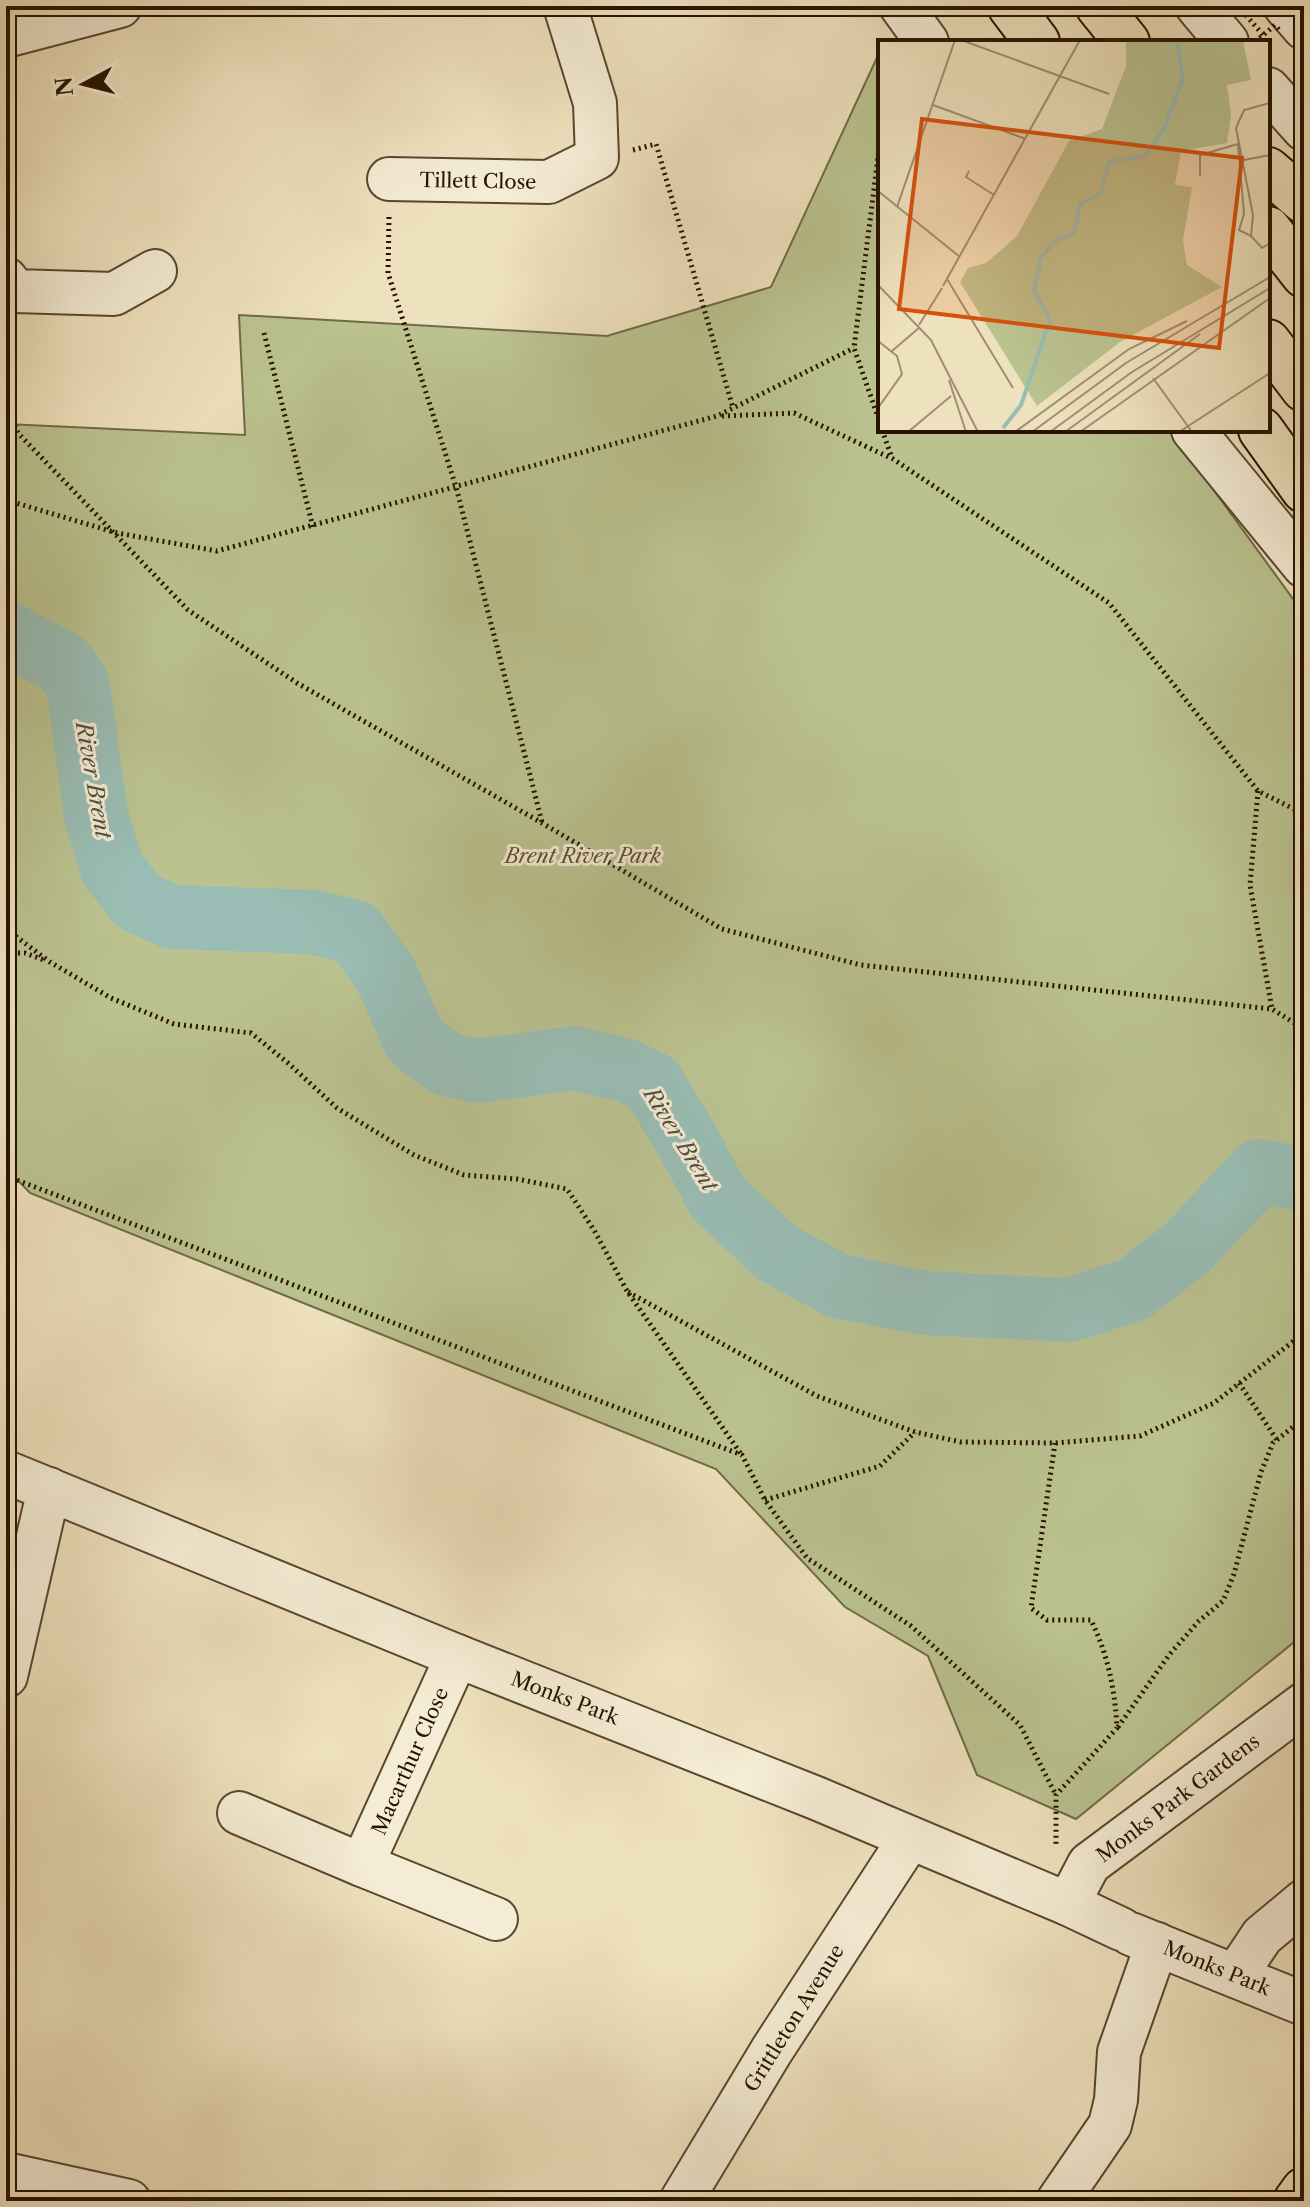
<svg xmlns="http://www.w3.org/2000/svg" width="1310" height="2207" font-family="'Libre Caslon Text',serif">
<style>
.green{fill:#bac290;stroke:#706a48;stroke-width:2}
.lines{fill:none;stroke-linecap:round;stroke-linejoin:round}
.river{stroke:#99bdb4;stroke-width:64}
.minor-casing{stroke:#59462f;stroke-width:46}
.major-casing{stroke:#271300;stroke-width:48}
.highway-casing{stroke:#271300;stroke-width:48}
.path{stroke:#271300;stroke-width:5;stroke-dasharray:2 4;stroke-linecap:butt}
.minor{stroke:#f4ecd4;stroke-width:42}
.major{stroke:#eee1bd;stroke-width:44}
.highway{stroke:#eee1bd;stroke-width:44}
.path-bridge{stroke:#271300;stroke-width:5;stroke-dasharray:2 4;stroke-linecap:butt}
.labels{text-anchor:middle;stroke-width:6;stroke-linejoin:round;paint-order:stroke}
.street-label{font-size:20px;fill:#271300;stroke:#f4ecd4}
.park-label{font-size:20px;font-style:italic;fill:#5a5032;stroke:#f4ecd4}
.water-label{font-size:22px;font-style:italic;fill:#4f4e3f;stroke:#f4ecd4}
.inset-river{fill:none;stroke:#99bdb4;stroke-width:4}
.inset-road{fill:none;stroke:#9e8f71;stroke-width:2}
.view{fill:#d5520b;fill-opacity:0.15;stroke:#d5520b;stroke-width:4}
.inset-edge{fill:none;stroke:#271300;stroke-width:4}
</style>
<rect width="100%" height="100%" fill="#eee1bd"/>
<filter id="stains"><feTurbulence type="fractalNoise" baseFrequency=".0025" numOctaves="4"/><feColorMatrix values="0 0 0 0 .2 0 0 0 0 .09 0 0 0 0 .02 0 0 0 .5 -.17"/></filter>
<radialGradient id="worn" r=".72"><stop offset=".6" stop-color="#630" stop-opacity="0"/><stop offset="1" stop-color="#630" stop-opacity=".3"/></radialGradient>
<path class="green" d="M880,51V430H1170L1304,614V1634L1076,1819L977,1775L928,1656L845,1607L716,1469L30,1193L6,1168V424L245,435L239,315L607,336L771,287Z"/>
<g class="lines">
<path class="river" d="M6,633L64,664L78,685L96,816L112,868L137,901L172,917L313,922L355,932L386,975L415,1041L446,1064L478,1071L574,1058L627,1071L653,1084L688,1142L718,1198L777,1253L838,1286L924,1303L1069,1310L1134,1289L1188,1247L1259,1171L1304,1180"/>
<g class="minor-casing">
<g id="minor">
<path d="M901,6L927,42"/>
<path d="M1197,6L1227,42"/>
<path d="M1285,6L1304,28"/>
<path d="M6,36L120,6"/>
<path d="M1268,89L1304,129"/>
<path d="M389,179L549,182L597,158L595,103L565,6"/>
<path d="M6,279L15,291L114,294L155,271"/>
<path d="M1193,430L1304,566"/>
<path d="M6,1472L457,1656L816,1798L1068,1904L1121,1929"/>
<path d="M6,1676L49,1489"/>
<path d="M239,1813L362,1865L457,1656"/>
<path d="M362,1865L496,1919"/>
<path d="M1068,1904L1089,1864L1304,1704"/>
<path d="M1131,1934L1304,2004"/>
<path d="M1236,1975L1262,1936L1304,1901"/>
<path d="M6,2174L129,2201"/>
<path d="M681,2201L772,2050L910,1838"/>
<path d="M1058,2201L1110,2125L1116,2100L1119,2052L1157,1944"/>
</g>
</g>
<g class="major-casing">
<path id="major" d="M1296,2201L1304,2190"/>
</g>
<g class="highway-casing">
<g id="highway">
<path d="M1010,6L1037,42"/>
<path d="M1098,6L1127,42"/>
<path d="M1268,170L1304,201"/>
<path d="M1268,229L1304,275"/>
<path d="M1268,342L1304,389"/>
<path d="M1261,430L1304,490"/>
</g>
</g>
<g class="path">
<path d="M880,141L854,348L880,423"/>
<path d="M633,150L656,144L733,408"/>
<path d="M389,217L388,273L456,487L542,822"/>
<path d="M264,333L313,527"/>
<path d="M6,403L18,433L188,610L297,683L542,823L722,929L861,965L1272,1009L1304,1029"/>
<path d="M722,416L794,413L893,459L1109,603L1258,791L1304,814"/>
<path d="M882,430L892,458"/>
<path d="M6,500L117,533L217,551L717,416L854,348"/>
<path d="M1258,791L1250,885L1272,1009"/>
<path d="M6,929L50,962L111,998L174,1024L251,1033L288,1063L337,1108L414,1155L464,1175L517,1179L567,1189L594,1230L627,1291L741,1454"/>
<path d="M6,953H25L44,960"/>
<path d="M6,1176L742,1455L765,1500L807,1558L911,1626L1020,1725L1056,1795"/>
<path d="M628,1292L817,1396L915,1432L961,1442L1055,1443L1140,1436L1214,1403L1295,1340L1304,1337"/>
<path d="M1239,1383L1277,1440"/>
<path d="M1055,1443L1031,1608L1047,1620H1091C1108,1655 1115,1690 1117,1728L1056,1795V1844"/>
<path d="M765,1500L880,1466L915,1432"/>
<path d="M1118,1727L1169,1655L1199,1621L1223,1601L1234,1574L1261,1472L1273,1443L1304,1418"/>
</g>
<use href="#minor" class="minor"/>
<use href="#major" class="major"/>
<use href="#highway" class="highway"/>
<g class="path-bridge">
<path d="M1238,6L1263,35"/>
<path d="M1255,42L1275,25L1279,30"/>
</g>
</g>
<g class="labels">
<g class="street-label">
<text transform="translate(478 181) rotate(1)" y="7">Tillett Close</text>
<text transform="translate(565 1698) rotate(21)" y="7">Monks Park</text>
<text transform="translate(410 1761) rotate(-66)" y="7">Macarthur Close</text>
<text transform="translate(1178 1798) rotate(-37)" y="7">Monks Park Gardens</text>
<text transform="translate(1217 1968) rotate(22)" y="7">Monks Park</text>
<text transform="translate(794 2018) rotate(-58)" y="7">Grittleton Avenue</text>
</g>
<g class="park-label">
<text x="583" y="863">Brent River Park</text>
</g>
<g class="water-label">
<text transform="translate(94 780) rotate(80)" y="8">River Brent</text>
<text transform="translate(681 1139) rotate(58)" y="8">River Brent</text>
</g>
</g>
<g transform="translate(878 40)">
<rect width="392" height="392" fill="#eee1bd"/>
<path d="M248,0H365L373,40L349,45L353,74L349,103L303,111L297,145L314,147L305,200L309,225L344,247L242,302L159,366L82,242L90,228L108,223L139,196L191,101L224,89L248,26Z" fill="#bac290"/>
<path class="inset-river" d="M125,388L143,365L172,280L156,250L163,217L178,201L196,193L202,164L223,153L231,122L267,116L286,89L305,38L299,0"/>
<path class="inset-road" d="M83,0L231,54M55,65L148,99M360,104L366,174L361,190L373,196L375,175L358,88L366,70L392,63M366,120L392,115M91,131L88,137L116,155M322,136V115L360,104M0,151L82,217M19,167L77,0M373,196L384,208L392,203M69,239L135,348M0,245L53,300L100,392M65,246L202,0M41,285L64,248M0,301L19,316L24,334L0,368M14,311L42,287M275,338L314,392M71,340L88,392M30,392L73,356M137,392L251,309L309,281M154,392L248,323L392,237M172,392L254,332L392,248M187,392L322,294M202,392L392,258M301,392L392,333"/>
<path class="view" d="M44,79L364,118L341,308L21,269Z"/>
<rect width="392" height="392" class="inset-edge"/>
</g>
<rect width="1310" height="2207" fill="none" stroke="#eee1bd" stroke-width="32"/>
<rect x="8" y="8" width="1294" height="2191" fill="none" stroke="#271300" stroke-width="4"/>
<rect x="16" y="16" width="1278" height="2175" fill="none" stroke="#271300" stroke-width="2"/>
<g transform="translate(84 84) rotate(263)" stroke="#f4ecd4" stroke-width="6" paint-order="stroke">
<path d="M0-6L14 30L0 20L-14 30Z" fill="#271300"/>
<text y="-12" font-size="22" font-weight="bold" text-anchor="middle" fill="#271300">N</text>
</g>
<rect width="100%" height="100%" filter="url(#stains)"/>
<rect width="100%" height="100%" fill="url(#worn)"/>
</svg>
